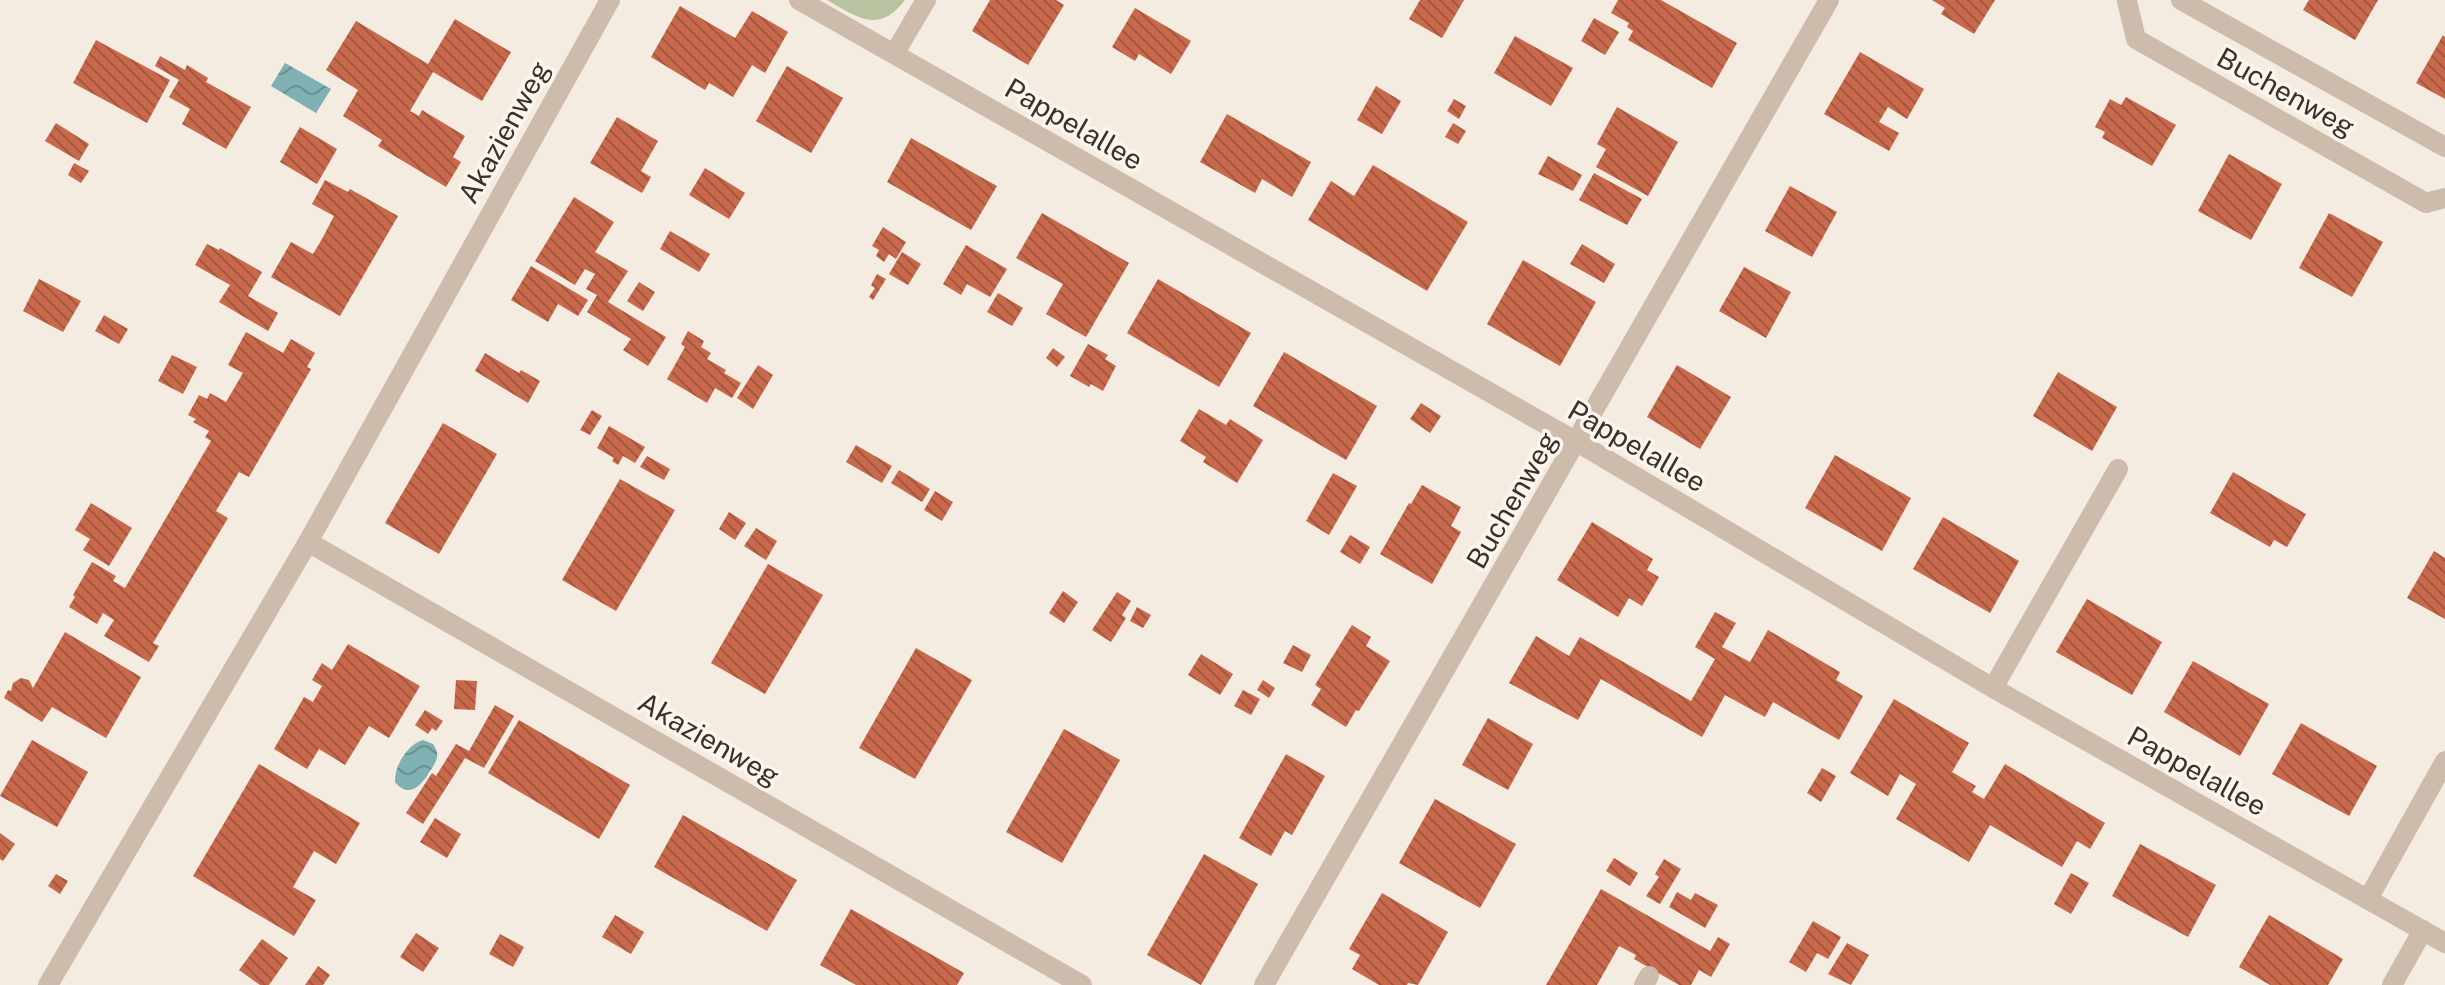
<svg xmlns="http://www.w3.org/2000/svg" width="2445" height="985" font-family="'Public Sans',sans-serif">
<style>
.green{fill:#b8c4a0}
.water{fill:url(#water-waves)}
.building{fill:url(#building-back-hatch)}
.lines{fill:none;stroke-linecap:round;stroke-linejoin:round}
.lane{stroke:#cdbbac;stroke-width:20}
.street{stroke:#cdbbac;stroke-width:20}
.labels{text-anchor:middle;stroke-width:7;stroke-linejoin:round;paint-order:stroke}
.street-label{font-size:28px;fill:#3b302b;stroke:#fbf5ee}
</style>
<defs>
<pattern id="water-waves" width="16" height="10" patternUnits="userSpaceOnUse" patternTransform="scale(2)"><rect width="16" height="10" fill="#7fb0b2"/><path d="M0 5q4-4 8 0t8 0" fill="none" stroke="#699091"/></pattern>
<pattern id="building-back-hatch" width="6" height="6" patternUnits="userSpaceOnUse" patternTransform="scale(2)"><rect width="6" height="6" fill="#c8694b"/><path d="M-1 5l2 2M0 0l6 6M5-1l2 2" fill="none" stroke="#a4573f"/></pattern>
</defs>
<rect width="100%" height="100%" fill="#f4ebe1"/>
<path class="green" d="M827,0H905C879,34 858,18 827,0Z"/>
<g class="water">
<path d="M285,63L331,89L316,113L271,86Z"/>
<path d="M423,740L433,744C436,749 438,752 437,757C436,764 430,770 427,776C418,789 407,797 395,782C394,766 408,744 423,740Z"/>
</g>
<g class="building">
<path d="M990,0H1056L1064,5L1028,65L972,31Z"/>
<path d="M1420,0H1464L1442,38L1409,19Z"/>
<path d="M1618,0H1661L1737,43L1712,88L1628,40L1633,31L1627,27L1629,23L1611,13Z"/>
<path d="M1932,0H1995L1974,34L1941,14L1945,8Z"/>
<path d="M2309,0H2378L2355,40L2303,10Z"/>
<path d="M680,6L735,38L752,11L788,32L765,73L752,65L733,97L709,83L705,90L651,57Z"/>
<path d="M1135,8L1191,41L1171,74L1139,54L1135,61L1112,47Z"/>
<path d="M1594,18L1619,32L1605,55L1581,41Z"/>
<path d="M455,19L511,52L482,101L433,72L410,111L419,116L422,110L465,136L453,157L461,162L446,187L378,146L382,140L343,116L358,90L326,70L356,21L428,64Z"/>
<path d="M2443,35L2445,37V99L2416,83Z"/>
<path d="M1515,36L1573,68L1551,106L1494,73Z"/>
<path d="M96,40L170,80L147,123L73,83Z"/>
<path d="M1860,52L1924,89L1907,119L1888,107L1879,122L1899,133L1889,151L1824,114Z"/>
<path d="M160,56L185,70L187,65L208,78L206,82L251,107L226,149L182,124L190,109L169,97L179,80L155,66Z"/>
<path d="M787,66L843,98L811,153L756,121Z"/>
<path d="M1376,86L1401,101L1382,134L1357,120Z"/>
<path d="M2126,97L2176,125L2152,166L2102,138L2105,132L2095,127L2110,99L2121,105Z"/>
<path d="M1454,99L1466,106L1459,119L1447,111Z"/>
<path d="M1617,107L1678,142L1648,196L1596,167L1606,149L1597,144Z"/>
<path d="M1227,114L1311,162L1292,197L1262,179L1255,193L1200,162Z"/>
<path d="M617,117L658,141L641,171L651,177L642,193L590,163Z"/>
<path d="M56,123L89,144L79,161L45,141Z"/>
<path d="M1453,123L1466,131L1458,144L1445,137Z"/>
<path d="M300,127L337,149L317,184L280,162Z"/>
<path d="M911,138L997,186L971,230L887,182Z"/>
<path d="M2229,154L2282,184L2251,240L2198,211Z"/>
<path d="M1548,156L1582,175L1573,191L1538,174Z"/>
<path d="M74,163L89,171L81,183L68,175Z"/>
<path d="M1373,165L1468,222L1427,291L1308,220L1331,181L1354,196Z"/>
<path d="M705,168L745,193L729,219L689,195Z"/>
<path d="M1594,173L1642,199L1627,225L1579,200Z"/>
<path d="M325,180L348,192L350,189L398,216L340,316L271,277L291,242L313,254L322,239L334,216L312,204Z"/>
<path d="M1790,186L1837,212L1812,257L1765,231Z"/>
<path d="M574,197L614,222L595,252L628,271L608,302L666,337L648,366L623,350L631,339L587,312L597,295L586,289L595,274L585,269L575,285L535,261Z"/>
<path d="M1042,213L1129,263L1086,337L1046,314L1063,284L1016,258Z"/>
<path d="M2329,213L2383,242L2352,297L2299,268Z"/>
<path d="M883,227L906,242L896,259L889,254L884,262L876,256L879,250L872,246Z"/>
<path d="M670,231L710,254L699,272L660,249Z"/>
<path d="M207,244L219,250L220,248L262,272L248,296L278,313L268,331L219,302L230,285L195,265Z"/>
<path d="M1582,244L1615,264L1604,283L1570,264Z"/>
<path d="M966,245L1007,269L990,297L967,284L961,295L943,284Z"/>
<path d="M902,252L921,264L908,285L889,274Z"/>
<path d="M1523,260L1596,302L1560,366L1487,324Z"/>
<path d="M531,266L588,300L578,316L558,304L548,322L511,300Z"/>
<path d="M1744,267L1791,292L1766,338L1719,311Z"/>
<path d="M877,274L886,279L873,300L869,297L875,288L871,285Z"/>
<path d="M39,279L81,301L63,332L23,311Z"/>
<path d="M1158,279L1251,333L1219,387L1127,333Z"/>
<path d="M639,282L655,292L643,311L627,301Z"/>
<path d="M998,293L1023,308L1012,326L987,312Z"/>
<path d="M104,315L128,329L119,344L95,331Z"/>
<path d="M688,331L704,341L701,347L711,353L707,359L726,370L724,373L741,383L732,398L715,388L707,403L667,379L685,347L681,344Z"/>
<path d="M246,332L283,353L291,339L315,353L307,367L311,369L249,477L239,472L216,511L228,518L153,643L159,646L149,662L104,636L114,620L103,613L97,624L69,607L75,597L73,595L92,562L116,576L113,581L125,588L211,441L205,437L209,431L193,422L196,419L188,415L199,395L207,399L210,393L226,402L243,373L228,365Z"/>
<path d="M1088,344L1108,355L1105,359L1116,366L1103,391L1091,384L1089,387L1070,376Z"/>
<path d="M1053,348L1065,357L1057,367L1046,358Z"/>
<path d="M1284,352L1377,406L1346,460L1253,406Z"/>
<path d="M485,353L519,373L521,370L540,381L528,403L475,371Z"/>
<path d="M172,355L197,367L183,394L158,381Z"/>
<path d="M758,365L773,375L753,409L737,398Z"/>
<path d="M1677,365L1731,397L1700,449L1647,417Z"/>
<path d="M2058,372L2117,407L2092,451L2033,416Z"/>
<path d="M1421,403L1441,416L1430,433L1410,419Z"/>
<path d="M1199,409L1226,425L1230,419L1263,440L1237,483L1203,462L1206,457L1180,441Z"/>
<path d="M592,410L602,416L590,435L580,430Z"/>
<path d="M443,423L497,454L439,554L385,523Z"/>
<path d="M609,426L645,447L635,463L623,456L618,465L612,461L614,458L597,448Z"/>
<path d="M856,445L892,466L882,483L846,462Z"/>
<path d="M1835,455L1911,498L1882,551L1805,508Z"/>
<path d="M647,456L670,469L664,480L640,467Z"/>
<path d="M899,470L930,489L922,502L891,483Z"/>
<path d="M2233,472L2306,514L2287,547L2274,540L2270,547L2210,513Z"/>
<path d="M1333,473L1357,486L1329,535L1306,521Z"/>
<path d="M620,479L675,510L616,611L562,580Z"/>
<path d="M1422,485L1461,507L1451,526L1461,532L1432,584L1380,554L1409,503L1411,504Z"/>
<path d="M935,491L953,502L942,521L924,510Z"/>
<path d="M91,503L132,528L109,566L83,550L90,539L75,530Z"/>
<path d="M729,512L746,523L735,540L719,529Z"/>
<path d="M1943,517L2019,561L1990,613L1913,569Z"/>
<path d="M1592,522L1653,559L1647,570L1659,577L1642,606L1629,598L1618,617L1557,580Z"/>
<path d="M756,528L777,541L766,560L744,546Z"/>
<path d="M1350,535L1370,547L1360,564L1340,552Z"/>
<path d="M2434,551L2445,558V619L2407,598Z"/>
<path d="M768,564L823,595L765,694L711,663Z"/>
<path d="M1063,591L1078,602L1064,623L1049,613Z"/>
<path d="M1117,592L1131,601L1122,615L1126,618L1111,642L1092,630Z"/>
<path d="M2087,599L2162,642L2132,695L2056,652Z"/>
<path d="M1137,607L1151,615L1143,628L1130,621Z"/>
<path d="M1715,612L1736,623L1722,647L1750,662L1768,630L1840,672L1836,680L1863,696L1839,740L1773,702L1765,717L1725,695L1702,737L1601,679L1578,720L1509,683L1536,636L1569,656L1580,637L1691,701L1715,659L1695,647Z"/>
<path d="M1352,625L1371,637L1366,646L1390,661L1359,711L1356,710L1346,727L1311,705L1321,689L1315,685Z"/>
<path d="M65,632L141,677L106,738L52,707L42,722L4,698L8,690L11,691L13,683L21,678L29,680L33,688Z"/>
<path d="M348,644L420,686L389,738L369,726L345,765L319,749L307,769L274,749L304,697L313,702L322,686L312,680L322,663L332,670Z"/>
<path d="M1293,645L1311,655L1302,672L1283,663Z"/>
<path d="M916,648L972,680L915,779L859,748Z"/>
<path d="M1201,654L1233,674L1220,695L1188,675Z"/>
<path d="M2193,661L2269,704L2240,756L2164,712Z"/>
<path d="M456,680L477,681L475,710L454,709Z"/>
<path d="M1263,680L1275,688L1269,698L1257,690Z"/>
<path d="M1243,690L1260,699L1251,715L1234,706Z"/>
<path d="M1894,699L1969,743L1952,772L1976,786L1972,792L1984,799L2005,764L2105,823L2090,849L2077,841L2062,867L1990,825L1969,862L1896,819L1916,784L1900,774L1888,796L1850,773Z"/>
<path d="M495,705L514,716L484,768L465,758L423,824L406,813L432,773L436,776L456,744L469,751Z"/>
<path d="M425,710L443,721L436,731L432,728L428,734L415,725Z"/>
<path d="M1488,718L1533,744L1508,790L1462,765Z"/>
<path d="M519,720L630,785L599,839L488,773Z"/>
<path d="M2301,723L2377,766L2349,816L2272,774Z"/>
<path d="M1064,729L1120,760L1062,863L1006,832Z"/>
<path d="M32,740L88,772L57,827L0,796Z"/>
<path d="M1286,754L1325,776L1292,835L1285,831L1271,856L1239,838Z"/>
<path d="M259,764L360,823L336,864L314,851L293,887L316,900L294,936L193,876Z"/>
<path d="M1822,768L1836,776L1821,802L1807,793Z"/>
<path d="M1435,799L1516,844L1480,908L1399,863Z"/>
<path d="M683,815L797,880L767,931L654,867Z"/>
<path d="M435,818L461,834L447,858L420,842Z"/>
<path d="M0,833L15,844L3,861L0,859Z"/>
<path d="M2140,844L2216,885L2188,937L2112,896Z"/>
<path d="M1204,854L1258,884L1201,985L1147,955Z"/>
<path d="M1614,858L1638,873L1630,886L1606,871Z"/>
<path d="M1664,859L1681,869L1660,904L1646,896L1659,877L1655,874Z"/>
<path d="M2071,873L2089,883L2071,914L2054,904Z"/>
<path d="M56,874L68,881L60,894L48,886Z"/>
<path d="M1601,889L1710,951L1718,937L1730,944L1711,977L1699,970L1691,985H1679L1634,959L1636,955L1619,946L1597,985H1546Z"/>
<path d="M1677,892L1691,900L1695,893L1718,905L1705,928L1669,907Z"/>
<path d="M1382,893L1448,932L1418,985L1408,983L1407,985H1379L1352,969L1360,955L1349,949Z"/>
<path d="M851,909L964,973L957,985H856L820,965Z"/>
<path d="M615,915L644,932L631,954L602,937Z"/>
<path d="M2269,915L2343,959L2328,985H2270L2239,967Z"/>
<path d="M1813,921L1841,937L1828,959L1817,953L1806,972L1789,962Z"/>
<path d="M416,933L439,948L423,972L400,957Z"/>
<path d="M500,934L524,947L513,967L489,954Z"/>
<path d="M262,939L288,958L269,985H260L239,970Z"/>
<path d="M1847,943L1869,955L1851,985L1828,974Z"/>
<path d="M318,966L330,975L323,985H305Z"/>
</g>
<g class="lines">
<g class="lane">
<path d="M1993,688L2118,469"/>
<path d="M1644,985L1649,976"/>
</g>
<g class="street">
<path d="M799,0L1577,442L1993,688L2445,943"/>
<path d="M2181,0L2445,147"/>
<path d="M2127,1L2136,39L2426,203L2445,198"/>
<path d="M894,54L926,0"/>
<path d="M308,542L1082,985"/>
<path d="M2368,899L2445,761"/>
<path d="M48,985L308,542L610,0"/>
<path d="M1264,985L1829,0"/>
<path d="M2392,985L2423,930"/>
</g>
</g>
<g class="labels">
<g class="street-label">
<text transform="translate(2286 92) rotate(29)" y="10">Buchenweg</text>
<text transform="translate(1074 124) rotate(30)" y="10">Pappelallee</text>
<text transform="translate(504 132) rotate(-61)" y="10">Akazienweg</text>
<text transform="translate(1637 446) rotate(30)" y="10">Pappelallee</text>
<text transform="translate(1512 500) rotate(-60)" y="10">Buchenweg</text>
<text transform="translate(709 739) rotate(30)" y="10">Akazienweg</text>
<text transform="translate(2197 771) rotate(29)" y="10">Pappelallee</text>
</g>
</g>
</svg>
